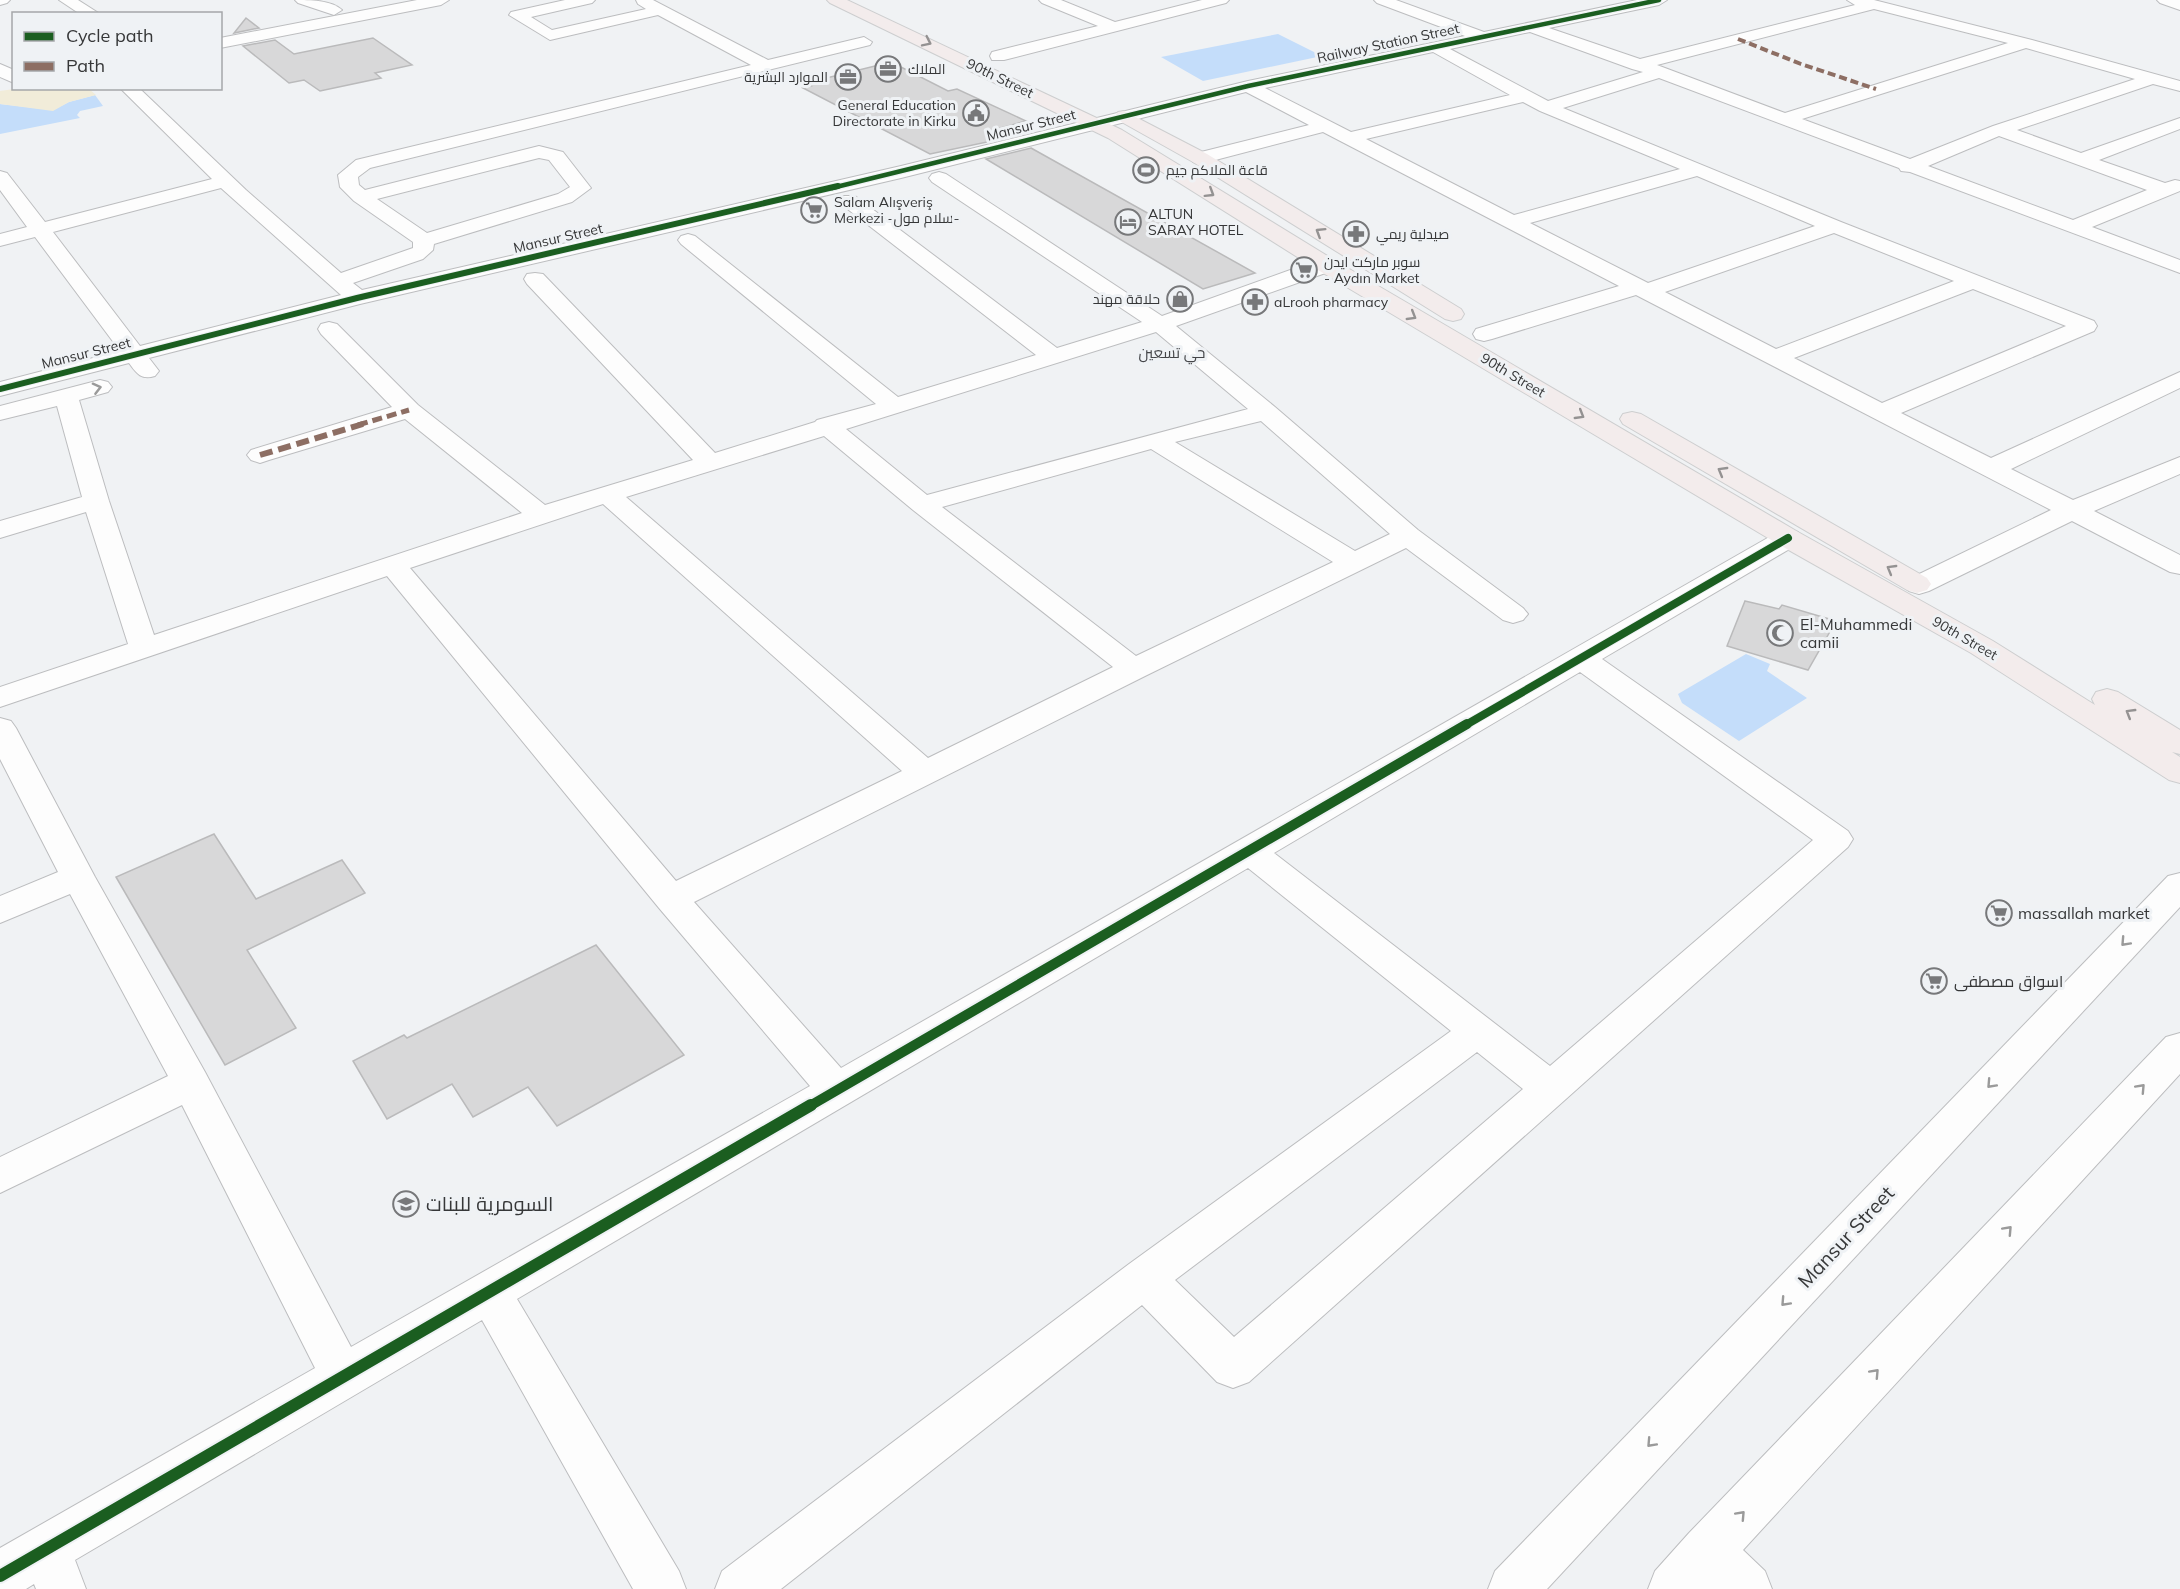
<svg xmlns="http://www.w3.org/2000/svg" width="2180" height="1589" font-family="Mulish,Cairo,sans-serif">
<style>
.green{fill:#c4ddfa}
.sand{fill:#f1ecd9}
.building{fill:#d8d8d9;stroke:#bababb;stroke-width:1.5}
.lines{fill:none;stroke-linecap:round;stroke-linejoin:round}
.minor-casing{stroke:#bcbdbf;stroke-width:2}
.major-casing{stroke:#cdcecf;stroke-width:2}
.minor{fill:#fdfdfd;fill-rule:evenodd}
.major{fill:#f3ecec;fill-rule:evenodd}
.quiet-far2{stroke:#8d6e63;stroke-width:4;stroke-dasharray:8 4;stroke-linecap:butt}
.quiet-far1{stroke:#8d6e63;stroke-width:5;stroke-dasharray:10 5;stroke-linecap:butt}
.quiet{stroke:#8d6e63;stroke-width:6;stroke-dasharray:13 6;stroke-linecap:butt}
.cycleway-far4-casing{stroke:#eff2f5;stroke-width:7}
.cycleway-far3-casing{stroke:#eff2f5;stroke-width:8}
.cycleway-far2-casing{stroke:#eff2f5;stroke-width:10}
.cycleway-far1-casing{stroke:#eff2f5;stroke-width:14}
.cycleway-casing{stroke:#eff2f5;stroke-width:16}
.cycleway-far4{stroke:#1b5e20;stroke-width:4.5}
.cycleway-far3{stroke:#1b5e20;stroke-width:6}
.cycleway-far2{stroke:#1b5e20;stroke-width:8}
.cycleway-far1{stroke:#1b5e20;stroke-width:10}
.cycleway{stroke:#1b5e20;stroke-width:12}
.oneway{stroke:#949292}
.oneway2{stroke:#9a9a9a}
.labels{text-anchor:middle;stroke-width:6;stroke-linejoin:round;paint-order:stroke}
.far-street-label{font-size:14px;fill:#363738;stroke:#eff2f5}
.far-poi-label{font-size:14px;fill:#363738;stroke:#eff2f5;text-anchor:start}
.far-neighbourhood-label{font-size:15px;fill:#454649;stroke:#eff2f5}
.poi-label{font-size:16px;fill:#363738;stroke:#eff2f5;text-anchor:start}
.near-poi-label{font-size:20px;fill:#363738;stroke:#eff2f5;text-anchor:start}
.near-street-label{font-size:20px;fill:#363738;stroke:#eff2f5}
</style>
<rect width="100%" height="100%" fill="#f0f2f4"/>
<g class="green">
<path d="M1278,34L1322,56L1203,81L1161,57Z"/>
<path d="M95,95L103,106L80,111L77,115L80,118L0,134V104L53,110L69,102Z"/>
<path d="M1746,654L1770,664L1767,671L1807,698L1739,741L1682,703L1678,694Z"/>
</g>
<path class="sand" d="M14,89H89L96,95L69,102L53,111L0,104V91Z"/>
<g class="building">
<path d="M246,18L259,28L234,33Z"/>
<path d="M373,38L412,65L375,73L381,78L320,91L304,80L289,83L243,46L275,40L294,54Z"/>
<path d="M891,62L948,91L957,89L1026,121L997,129L1011,137L930,154L803,88L811,86L806,83Z"/>
<path d="M1031,148L1255,273L1203,289L986,159Z"/>
<path d="M1745,601L1779,609L1782,605L1836,621L1808,670L1727,646Z"/>
<path d="M214,834L256,899L342,860L365,893L247,950L296,1028L225,1065L116,877Z"/>
<path d="M596,945L684,1055L557,1126L528,1087L473,1117L452,1084L387,1119L353,1061L404,1035L407,1038Z"/>
</g>
<g class="lines">
<g class="minor-casing">
<g id="minor">
<path d="M0,0H10L7,3L0,5Z"/>
<path d="M59,0H78L100,14H80Z"/>
<path d="M295,0C310,0 331,0 342,10L334,15L298,3Z"/>
<path d="M417,0H449L441,5L220,48V38Z"/>
<path d="M565,0H595L592,3L531,17L552,30L646,9L638,4L636,0H653L768,60L864,37L872,42L870,45L370,168L358,177L359,185L365,190L539,146L563,152L591,188L572,202L434,244L433,250L423,259L353,283L362,290L901,166L1248,81L1465,36L1377,3L1374,0H1396L1484,32L1637,0H1667L1659,5L1549,28L1640,59L1855,5L1847,0H1874L2032,40L2180,81V91L2153,84L2017,130L2081,153L2180,118V129L2099,160L2165,183L2175,180L2180,181V191L2092,227L2180,260V273L1910,172L1901,171L1899,168L1659,78L1563,108L1841,222L2094,321L2097,326L2094,331L1901,413L1991,458L2180,372V388L2011,469L2073,500L2180,457V474L2094,511L2180,555V574L2170,572L2072,521L1929,591L1919,594L1909,591L1905,585L1909,579L2051,510L1636,295L1492,339L1484,341L1476,339L1473,334L1476,329L1619,286L1323,132L1200,164L1193,162L1191,158L1193,154L1309,125L1246,92L901,178L360,304L149,358L159,371L155,376C141,380 137,374 129,363L0,396V382L120,351L35,237L0,246V234L27,227L0,190V171L7,173L45,222L212,179L120,88H139L246,190L341,273L413,248V242L354,201L340,187L338,175L356,160L751,65L658,15L550,40L509,15L511,12ZM1874,9L2008,43L1785,113L1657,65ZM1530,32L1632,69L1643,72L1548,101L1450,49ZM2026,48L2135,79L1993,126L1910,159L1802,119ZM1433,52L1510,95L1351,132L1265,88ZM1523,102L1540,111L1680,169L1514,215L1366,139ZM1999,136L2147,190L2073,220L1928,166ZM539,158L549,160L570,187L558,194L427,233L377,199ZM1697,176L1815,226L1648,283L1530,223ZM221,188L341,295L140,346L53,232ZM1834,233L1954,281L1776,349L1665,292ZM1973,289L2066,326L1882,403L1794,358Z"/>
<path d="M1039,0H1061L1115,22L1202,0H1229L1226,3L1004,60H992L990,56L992,52L1098,26L1042,3Z"/>
<path d="M2157,0H2180V10L2160,3Z"/>
<path d="M0,64L14,70V83L0,77Z"/>
<path d="M939,172L946,174L1162,316L1318,260L1326,259L1334,260L1337,265L1334,270L1176,326L1275,407L1418,530L1523,608L1528,614L1523,620L1513,623L1503,620L1406,548L1145,676L694,902L841,1068L1778,532L1788,530L1798,532L1802,538L1798,544L1602,659L1848,831L1853,839L1848,847L1249,1382L1233,1388L1217,1382L1142,1305L781,1589H715L722,1571L1129,1264L1451,1031L1248,868L517,1299L679,1571L686,1589H633L482,1320L75,1560L86,1589H36L34,1584L26,1589H0V1548L315,1368L182,1105L0,1193V1157L168,1076L70,894L0,923V896L58,872L0,759V718L11,721L16,728L95,877L205,1072L351,1347L810,1086L659,908L387,576L0,707V687L128,644L86,512L0,538V521L82,497L57,406L0,420V406L100,380L108,382L112,387L108,392L79,400L109,501L154,635L522,513L405,419L269,460L260,463L251,460L247,455L251,450L392,407L321,334L318,329L321,324L329,322L337,324L418,405L545,505L693,460L527,284L524,279L527,274L535,273L543,274L715,453L815,422L817,420L876,404L681,244L678,240L681,236L688,234L695,236L898,397L1036,355L841,204L838,200L841,196H855L1057,348L1142,322L932,182L929,178L932,174ZM1156,332L1248,409L927,495L846,429ZM1261,421L1390,534L1355,551L1175,442ZM824,436L913,510L1113,667L928,758L626,497ZM1151,449L1333,562L1136,656L942,507ZM603,504L902,771L676,881L410,568ZM1580,672L1813,840L1550,1066L1274,853ZM1477,1052L1523,1089L1234,1337L1175,1280Z"/>
<path d="M2180,873V907L1547,1589H1488L1495,1571L2168,876Z"/>
<path d="M2180,1033V1074L1743,1550L1765,1571L1772,1589H1648L1655,1571L1689,1533L2166,1037Z"/>
</g>
</g>
<g class="major-casing">
<g id="major">
<path d="M827,0H847L1122,130L1334,260L1798,532L1993,641L2095,705L2092,699L2096,692L2107,689L2118,692L2180,730V754L2172,752L2180,757V783L2169,780L1971,653L1778,544L1318,270L1108,138L830,3Z"/>
<path d="M1124,111L1207,154L1461,309L1464,314L1461,319L1453,321L1445,319L1193,162L1118,120L1115,116L1118,112Z"/>
<path d="M1632,412L1641,414L1927,578L1931,584L1927,590L1917,593L1907,590L1623,424L1620,419L1623,414Z"/>
</g>
</g>
<use href="#minor" class="minor"/>
<use href="#major" class="major"/>
<path class="quiet-far2" d="M1738,39L1801,64L1876,89"/>
<path class="quiet-far1" d="M358,425L409,410"/>
<path class="quiet" d="M260,455L363,424"/>
<g class="cycleway-far4-casing">
<path id="cycleway-far4" d="M832,188L1248,86L1659,0"/>
</g>
<g class="cycleway-far3-casing">
<path id="cycleway-far3" d="M0,389L357,298L838,186"/>
</g>
<g class="cycleway-far2-casing">
<path id="cycleway-far2" d="M1464,726L1788,538"/>
</g>
<g class="cycleway-far1-casing">
<path id="cycleway-far1" d="M808,1107L1467,724"/>
</g>
<g class="cycleway-casing">
<path id="cycleway" d="M0,1576L811,1105"/>
</g>
<use href="#cycleway-far4" class="cycleway-far4"/>
<use href="#cycleway-far3" class="cycleway-far3"/>
<use href="#cycleway-far2" class="cycleway-far2"/>
<use href="#cycleway-far1" class="cycleway-far1"/>
<use href="#cycleway" class="cycleway"/>
</g>
<defs><path id="oneway-chevron" d="M-2-3.5L2.5 0L-2 3.5" fill="none" stroke-width="1.6" stroke-linecap="round" stroke-linejoin="round" transform="scale(1.5)"/></defs>
<g class="oneway">
<use href="#oneway-chevron" transform="translate(927 42) rotate(26)"/>
<use href="#oneway-chevron" transform="translate(1210 193) rotate(32)"/>
<use href="#oneway-chevron" transform="translate(1320 232) rotate(-148)"/>
<use href="#oneway-chevron" transform="translate(1412 316) rotate(31)"/>
<use href="#oneway-chevron" transform="translate(1580 415) rotate(31)"/>
<use href="#oneway-chevron" transform="translate(1722 471) rotate(-150)"/>
<use href="#oneway-chevron" transform="translate(1891 569) rotate(-150)"/>
<use href="#oneway-chevron" transform="translate(2130 713) rotate(-149)"/>
</g>
<g class="oneway2">
<use href="#oneway-chevron" transform="translate(97 388) rotate(-14)"/>
<use href="#oneway-chevron" transform="translate(2125 942) rotate(133)"/>
<use href="#oneway-chevron" transform="translate(1991 1084) rotate(133)"/>
<use href="#oneway-chevron" transform="translate(2141 1088) rotate(-47)"/>
<use href="#oneway-chevron" transform="translate(2008 1230) rotate(-47)"/>
<use href="#oneway-chevron" transform="translate(1785 1302) rotate(133)"/>
<use href="#oneway-chevron" transform="translate(1875 1373) rotate(-47)"/>
<use href="#oneway-chevron" transform="translate(1651 1443) rotate(133)"/>
<use href="#oneway-chevron" transform="translate(1741 1515) rotate(-47)"/>
</g>
<defs>
<g id="office-ring" transform="scale(1.35)"><circle r="9.5" fill="#eff2f5" stroke="#77787a" stroke-width="1.5"/><path d="M-6-3h4V-5.5h4V-3h4V5H-6ZM-1-4.5V-3h2v-1.5ZM-6 0V1H6V0Z" fill="#77787a"/></g>
<g id="civic-ring" transform="scale(1.35)"><circle r="9.5" fill="#eff2f5" stroke="#77787a" stroke-width="1.5"/><path d="M-.6-6.5H3V-4.5H.6V-3L4-1V1h2V6H-6V1h2V-1L-.6-3ZM-1.2 2.5V6h2.4V2.5Z" fill="#77787a"/></g>
<g id="stadium-ring" transform="scale(1.35)"><circle r="9.5" fill="#eff2f5" stroke="#77787a" stroke-width="1.5"/><path d="M0-5a6.5 5 0 1 0 0 10a6.5 5 0 1 0 0-10ZM-3.5-1.8h7v3.6h-7Z" fill="#77787a"/></g>
<g id="supermarket-ring" transform="scale(1.35)"><circle r="9.5" fill="#eff2f5" stroke="#77787a" stroke-width="1.5"/><path d="M-6-5.5h2.5l.6 2H6L4.5 2H-2.5L-4.4-4H-6ZM-1.5 3.2a1.3 1.3 0 1 0 .1 0ZM3 3.2a1.3 1.3 0 1 0 .1 0Z" fill="#77787a"/></g>
<g id="hotel-ring" transform="scale(1.35)"><circle r="9.5" fill="#eff2f5" stroke="#77787a" stroke-width="1.5"/><path d="M-6-4.5h1.5V1H6V5H4.5V3h-9V5H-6ZM-4 0a1.8 1.8 0 1 1 3.6 0ZM.5 0V-2.5h3Q6-2.5 6 0Z" fill="#77787a"/></g>
<g id="pharmacy-ring" transform="scale(1.35)"><circle r="9.5" fill="#eff2f5" stroke="#77787a" stroke-width="1.5"/><path d="M-2-6h4v4h4v4h-4v4h-4v-4h-4v-4h4Z" fill="#77787a"/></g>
<g id="shop-ring" transform="scale(1.35)"><circle r="9.5" fill="#eff2f5" stroke="#77787a" stroke-width="1.5"/><path d="M-5-2.5h2.3a2.7 3.5 0 0 1 5.4 0H5L5.5 6h-11ZM-1.5-2.5h3a1.5 2.3 0 0 0-3 0Z" fill="#77787a"/></g>
<g id="mosque-ring" transform="scale(1.35)"><circle r="9.5" fill="#eff2f5" stroke="#77787a" stroke-width="1.5"/><path d="M3.5-4.9A6 6 0 1 0 3.5 4.9A5 5 0 1 1 3.5-4.9Z" fill="#77787a"/></g>
<g id="school-ring" transform="scale(1.35)"><circle r="9.5" fill="#eff2f5" stroke="#77787a" stroke-width="1.5"/><path d="M0-5L7-2L0 1L-7-2ZM-4 1L0 2.5L4 1V4Q0 6-4 4Z" fill="#77787a"/></g>
</defs>
<g fill-rule="evenodd">
<use href="#office-ring" x="888" y="69"/>
<use href="#office-ring" x="848" y="77"/>
<use href="#civic-ring" x="976" y="113"/>
<use href="#stadium-ring" x="1146" y="170"/>
<use href="#supermarket-ring" x="814" y="210"/>
<use href="#hotel-ring" x="1128" y="222"/>
<use href="#pharmacy-ring" x="1356" y="234"/>
<use href="#supermarket-ring" x="1304" y="270"/>
<use href="#shop-ring" x="1180" y="299"/>
<use href="#pharmacy-ring" x="1255" y="302"/>
<use href="#mosque-ring" x="1780" y="633"/>
<use href="#supermarket-ring" x="1999" y="913"/>
<use href="#supermarket-ring" x="1934" y="981"/>
<use href="#school-ring" x="406" y="1204"/>
</g>
<g class="labels">
<g class="far-street-label">
<text transform="translate(1388 43) rotate(-12)" y="5">Railway Station Street</text>
<text transform="translate(1000 78) rotate(26)" y="5">90th Street</text>
<text transform="translate(1031 125) rotate(-14)" y="5">Mansur Street</text>
<text transform="translate(558 238) rotate(-13)" y="5">Mansur Street</text>
<text transform="translate(86 353) rotate(-14)" y="5">Mansur Street</text>
<text transform="translate(1513 375) rotate(31)" y="5">90th Street</text>
<text transform="translate(1965 638) rotate(30)" y="5">90th Street</text>
</g>
<g class="far-poi-label">
<text x="908" y="74">الملاك</text>
<text x="828" y="82" text-anchor="end">الموارد البشرية</text>
<text x="956" y="110" text-anchor="end">General Education<tspan x="956" dy="16">Directorate in Kirku</tspan></text>
<text x="1166" y="175">قاعة الملاكم جيم</text>
<text x="834" y="207">Salam Alışveriş<tspan x="834" dy="16">Merkezi -سلام مول-</tspan></text>
<text x="1148" y="219">ALTUN<tspan x="1148" dy="16">SARAY HOTEL</tspan></text>
<text x="1376" y="239">صيدلية ريمي</text>
<text x="1324" y="267">سوبر ماركت ايدن<tspan x="1324" dy="16">- Aydın Market</tspan></text>
<text x="1160" y="304" text-anchor="end">حلاقة مهند</text>
<text x="1274" y="307">aLrooh pharmacy</text>
</g>
<g class="far-neighbourhood-label">
<text x="1172" y="358">حي تسعين</text>
</g>
<g class="poi-label">
<text x="1800" y="630">El-Muhammedi<tspan x="1800" dy="18">camii</tspan></text>
<text x="2018" y="919">massallah market</text>
<text x="1954" y="987">اسواق مصطفى</text>
</g>
<g class="near-poi-label">
<text x="426" y="1211">السومرية للبنات</text>
</g>
<g class="near-street-label">
<text transform="translate(1846 1237) rotate(-47)" y="7">Mansur Street</text>
</g>
</g>
<rect x="12" y="12" width="210" height="78" fill="#eff2f5" stroke="#a5a7a9" stroke-width="1.5"/>
<rect x="24" y="32" width="30" height="9" fill="#1b5e20" stroke="#a5a7a9" stroke-width="1.5"/>
<text x="66" y="42" font-size="18" fill="#363738">Cycle path</text>
<rect x="24" y="62" width="30" height="9" fill="#8d6e63" stroke="#a5a7a9" stroke-width="1.5"/>
<text x="66" y="72" font-size="18" fill="#363738">Path</text>
</svg>
